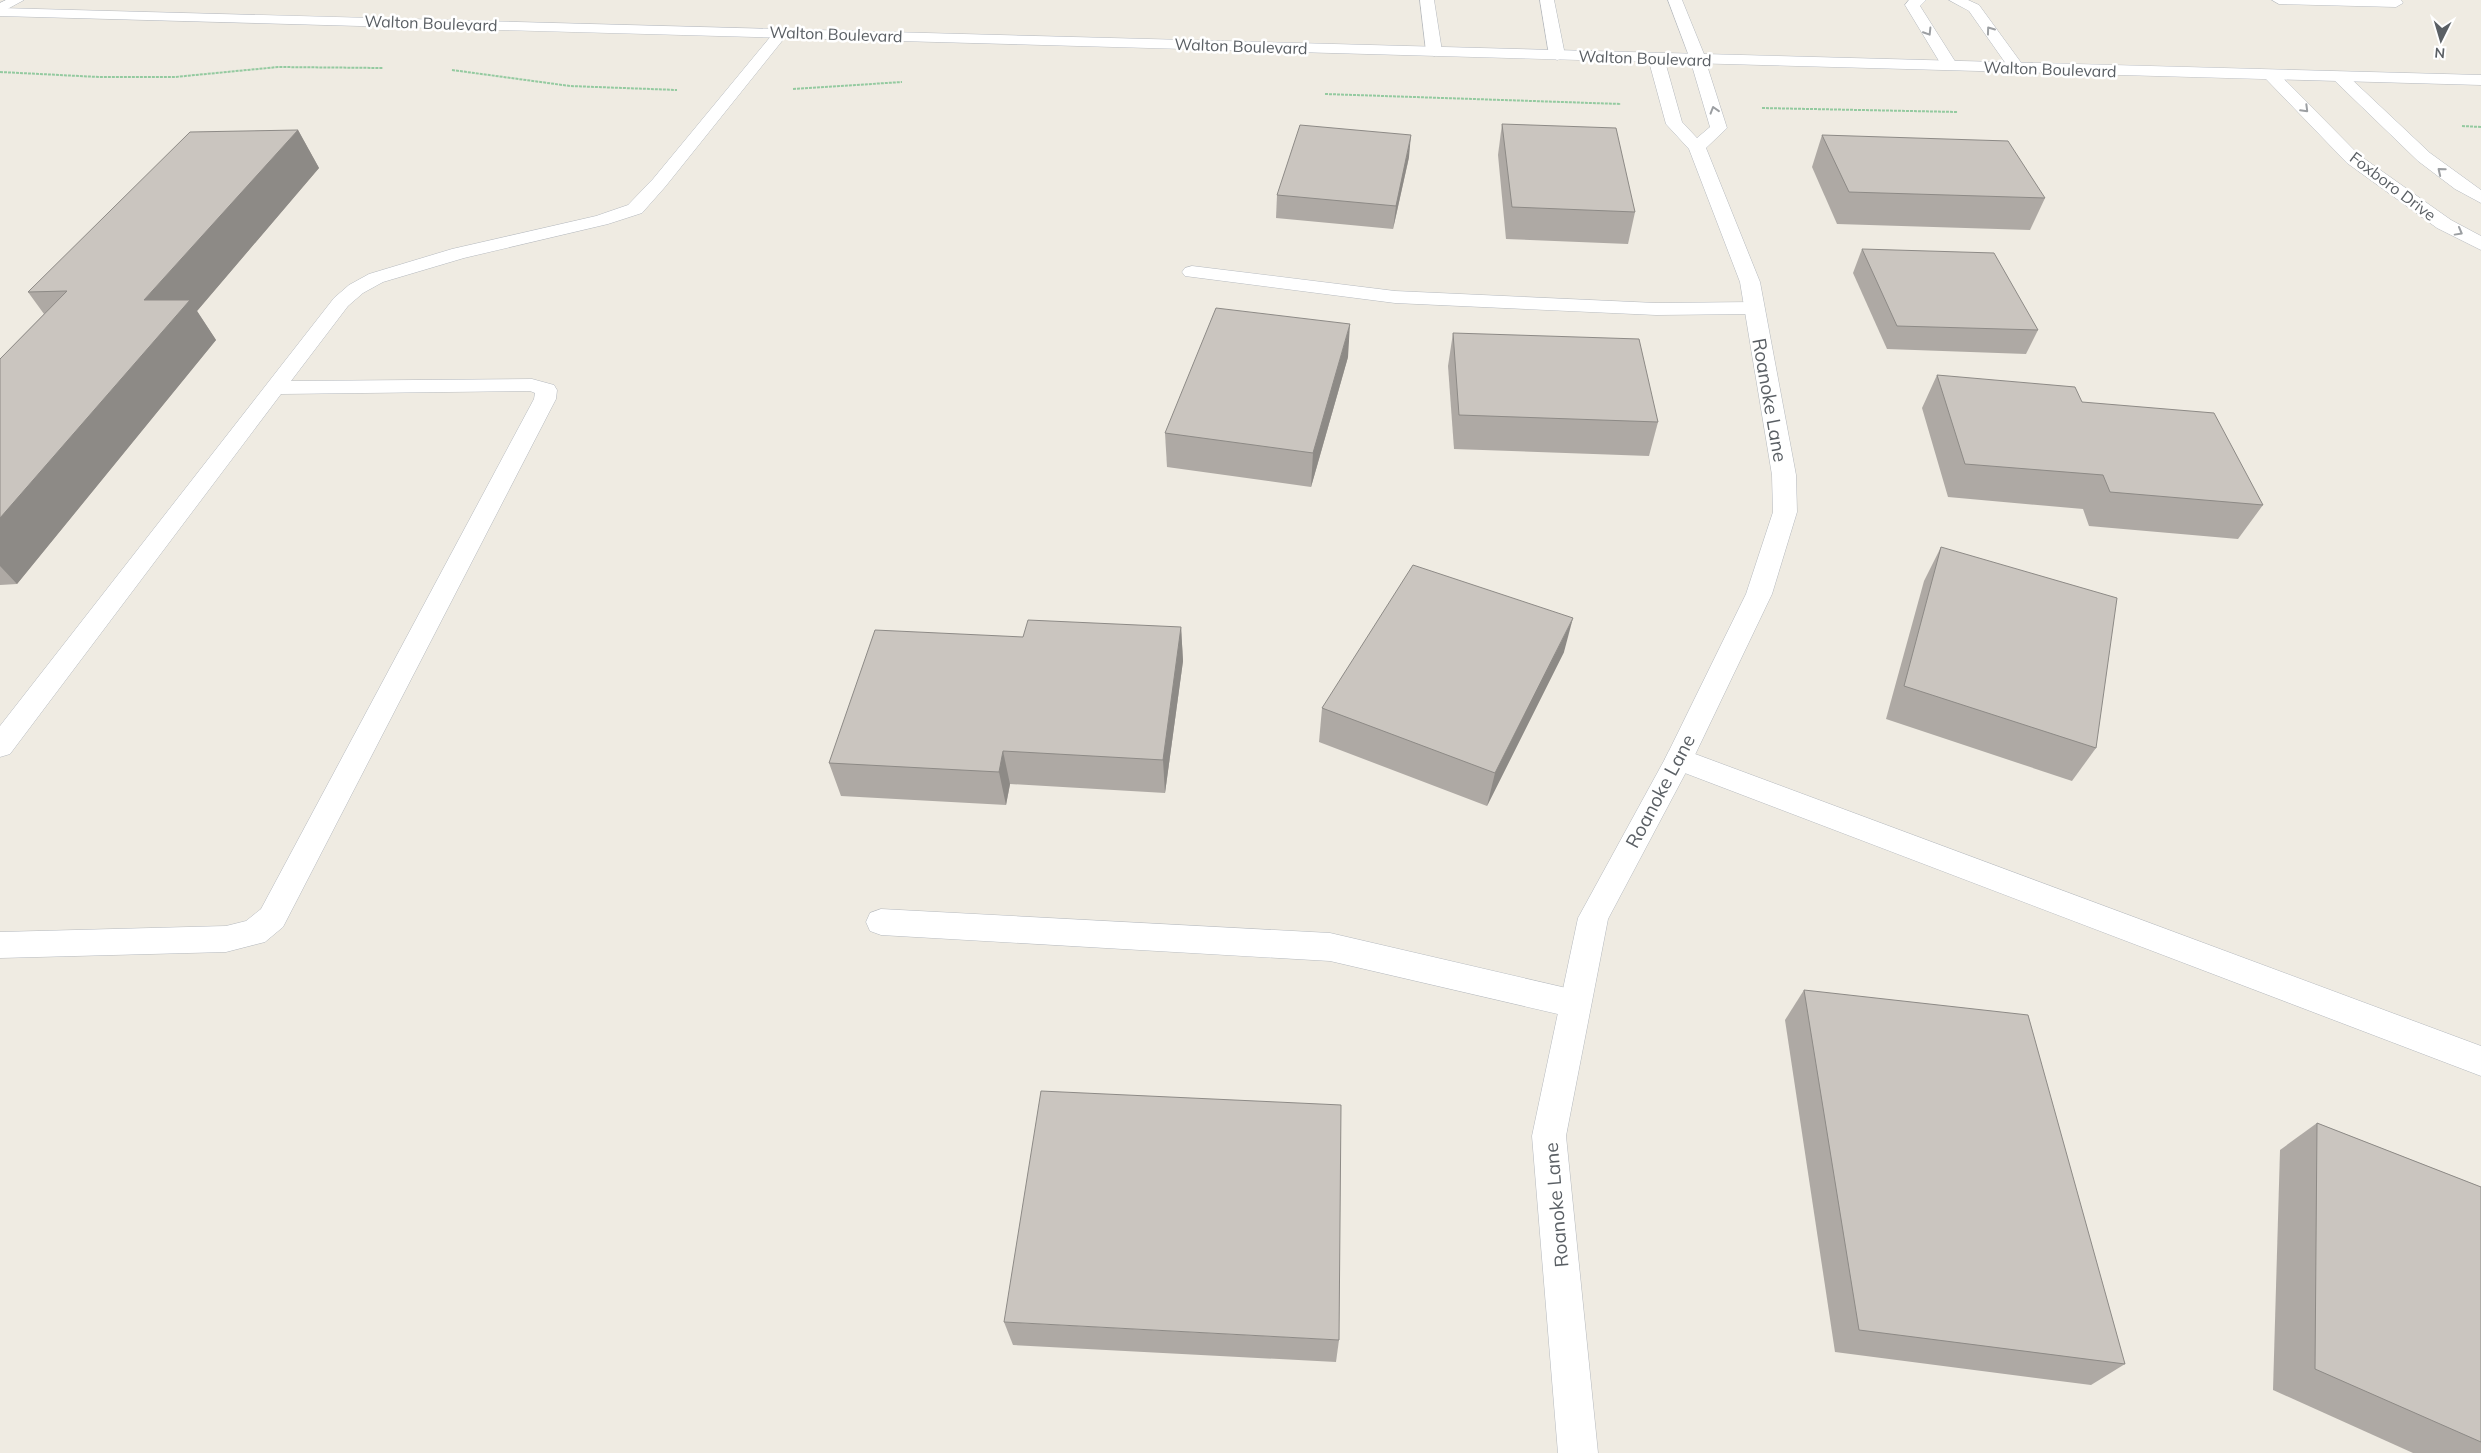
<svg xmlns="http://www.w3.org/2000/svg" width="2481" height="1453" font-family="Mulish,sans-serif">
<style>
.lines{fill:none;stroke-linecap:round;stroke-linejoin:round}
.lane-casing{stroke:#b5b9be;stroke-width:1}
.street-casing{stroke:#b5b9be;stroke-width:1}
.secondary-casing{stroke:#b6bac0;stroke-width:1}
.path{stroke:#94caa0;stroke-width:2;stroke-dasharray:3 1;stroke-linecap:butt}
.lane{fill:#fff;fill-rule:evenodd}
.street{fill:#fff;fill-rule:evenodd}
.secondary{fill:#fff;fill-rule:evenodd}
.wall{fill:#aea9a4}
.shaded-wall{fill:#8d8a86}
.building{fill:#cac5bf;stroke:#8d8a86}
.oneway{stroke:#9c9fa2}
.labels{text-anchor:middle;stroke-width:5;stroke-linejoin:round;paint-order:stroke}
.far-street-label{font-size:16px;fill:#5a5f64;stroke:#fff}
.street-label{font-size:19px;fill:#5a5f64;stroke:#fff}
</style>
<rect width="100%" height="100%" fill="#efebe2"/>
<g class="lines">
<g class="lane-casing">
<g id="lane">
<path d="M1420,0H1434L1442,51L1440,54L1434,56L1426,51Z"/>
<path d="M1540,0H1554L1565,55L1563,58L1557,60L1549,55Z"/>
<path d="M1668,0H1682L1706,59L1704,62H1692L1690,59Z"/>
<path d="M1909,0H1926L1920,6L1958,66L1956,69H1944L1942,66L1905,5Z"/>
<path d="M1949,0H1968L1979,5L2025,68L2023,71H2011L1969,11Z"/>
<path d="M2272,0H2401L2403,3L2396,7L2279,4Z"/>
<path d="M781,28L789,33L786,36L665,187L642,213L608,224L464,258L383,282L363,293L348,306L291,381L532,379L554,385L557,390L556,399L283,927L265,942L226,952L0,958V932L226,926L246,921L261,909L534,399L535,393L530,391L281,394L10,754L0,757V726L334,298L349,285L369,274L452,249L596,216L628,205L653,179L776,30Z"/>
<path d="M1192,266L1395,291L1656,303L1754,302L1761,304L1764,308L1761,312L1754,314L1656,315L1395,303L1185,276L1182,272L1185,268Z"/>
<path d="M1679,748L2481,1046V1076L1669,767L1665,759L1669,751Z"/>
<path d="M881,909L1330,933L1575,990L1586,994L1591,1004L1586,1014L1575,1018L1330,961L881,935L870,931L866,922L870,913Z"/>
</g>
</g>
<g class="street-casing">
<g id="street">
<path d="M6,0H24L0,13V3Z"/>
<path d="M1656,53L1664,58L1682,122L1697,138L1710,127L1690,59L1692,56H1704L1727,128L1706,148L1760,282L1796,475L1797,512L1772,594L1693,759L1608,919L1566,1136L1598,1453H1558L1532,1136L1578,918L1666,757L1746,594L1773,512L1772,475L1740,282L1689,149L1666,124L1648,58Z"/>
<path d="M2271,70L2277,72L2359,155L2451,220L2481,236V250L2437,228L2347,163L2265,78L2263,75Z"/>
<path d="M2340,72L2346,74L2430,153L2481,190V203L2455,189L2418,161L2334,80L2332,77L2334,74Z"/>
</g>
</g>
<g class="secondary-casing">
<path id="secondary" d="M0,8L2481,75V85L0,16Z"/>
</g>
<g class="path">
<path d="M452,70L570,86L677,90"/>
<path d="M0,72L99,77H175L278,67L383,68"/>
<path d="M793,89L902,82"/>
<path d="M1325,94L1621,104"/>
<path d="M1762,108L1958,112"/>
<path d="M2462,126L2481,127"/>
</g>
<use href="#lane" class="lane"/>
<use href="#street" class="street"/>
<use href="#secondary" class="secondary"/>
</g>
<g class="wall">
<path d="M1502,124L1635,212L1628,244L1506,239L1498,155Z"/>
<path d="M298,130L319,168L197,311L216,340L17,584L0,585V359L44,314L28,292Z"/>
<path d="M1822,135L2045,198L2030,230L1837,224L1812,167Z"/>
<path d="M1409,157L1393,229L1276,218L1277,195Z"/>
<path d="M1862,249L2038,330L2026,354L1887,349L1853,273Z"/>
<path d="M1453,333L1658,422L1649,456L1454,449L1448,366Z"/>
<path d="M1348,357L1311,487L1167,467L1165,433Z"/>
<path d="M1937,375L2082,402L2263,505L2238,539L2089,526L2083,509L1948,497L1922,408Z"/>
<path d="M1941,547L2096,748L2072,781L1886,719L1924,581Z"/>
<path d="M1181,627L1183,661L1165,793L1010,784L1006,805L841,796L829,763L1023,637Z"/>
<path d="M1564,652L1487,806L1319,742L1322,708Z"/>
<path d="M1804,990L2125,1364L2091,1385L1835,1352L1785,1020Z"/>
<path d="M2317,1123L2481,1187V1453H2413L2273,1390L2280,1150Z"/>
<path d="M1004,1322L1339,1340L1336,1362L1013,1345Z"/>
</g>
<g class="shaded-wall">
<path d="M298,130L319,168L197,311L216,340L17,584L0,566V518L144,300Z"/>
<path d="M1411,135L1409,157L1393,229L1396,206Z"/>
<path d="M1350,324L1348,357L1311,487L1313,453Z"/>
<path d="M1573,618L1564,652L1487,806L1495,773Z"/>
<path d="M1181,627L1183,661L1165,793L1163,760Z"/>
<path d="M1003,751L1010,784L1006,805L999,772Z"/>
</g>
<g class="building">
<path d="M1502,124L1616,128L1635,212L1512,207Z"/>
<path d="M1300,125L1411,135L1396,206L1277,195Z"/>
<path d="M298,130L144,300H190L0,518V359L67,291L28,292L190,132Z"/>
<path d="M1822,135L2008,141L2045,198L1849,192Z"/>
<path d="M1862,249L1994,253L2038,330L1897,326Z"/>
<path d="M1216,308L1350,324L1313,453L1165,433Z"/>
<path d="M1453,333L1639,339L1658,422L1459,415Z"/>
<path d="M1937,375L2075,387L2082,402L2214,413L2263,505L2110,492L2103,475L1965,464Z"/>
<path d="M1941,547L2117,598L2096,748L1904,686Z"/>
<path d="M1413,565L1573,618L1495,773L1322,708Z"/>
<path d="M1028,620L1181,627L1163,760L1003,751L999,772L829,763L875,630L1023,637Z"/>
<path d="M1804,990L2028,1015L2125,1364L1859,1330Z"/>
<path d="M1041,1091L1341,1105L1339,1340L1004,1322Z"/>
<path d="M2317,1123L2481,1187V1442L2315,1369Z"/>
</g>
<defs><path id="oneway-chevron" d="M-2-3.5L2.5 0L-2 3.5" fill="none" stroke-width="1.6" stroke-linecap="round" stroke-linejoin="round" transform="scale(1.25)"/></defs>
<g class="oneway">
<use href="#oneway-chevron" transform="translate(1990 30) rotate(-126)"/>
<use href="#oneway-chevron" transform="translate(1928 32) rotate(58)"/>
<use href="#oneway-chevron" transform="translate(2305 109) rotate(45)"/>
<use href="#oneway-chevron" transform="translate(1714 110) rotate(-107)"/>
<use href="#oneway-chevron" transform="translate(2441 171) rotate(-141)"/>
<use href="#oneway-chevron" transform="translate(2459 232) rotate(29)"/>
</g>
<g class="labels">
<g class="far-street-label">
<text transform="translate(431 23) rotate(2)" y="6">Walton Boulevard</text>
<text transform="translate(836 34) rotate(2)" y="6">Walton Boulevard</text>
<text transform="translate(1241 46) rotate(2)" y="6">Walton Boulevard</text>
<text transform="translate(1645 58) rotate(2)" y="6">Walton Boulevard</text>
<text transform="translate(2050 69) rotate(2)" y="6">Walton Boulevard</text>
<text transform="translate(2393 186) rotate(37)" y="6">Foxboro Drive</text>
</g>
<g class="street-label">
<text transform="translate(1770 400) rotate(80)" y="7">Roanoke Lane</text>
<text transform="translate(1660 791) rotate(-62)" y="7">Roanoke Lane</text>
<text transform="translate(1556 1205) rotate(-95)" y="7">Roanoke Lane</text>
</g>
</g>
<g transform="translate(2441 40) rotate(185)" stroke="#ffffff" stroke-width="4" paint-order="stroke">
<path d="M0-4L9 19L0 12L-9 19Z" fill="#5a5f64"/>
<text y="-8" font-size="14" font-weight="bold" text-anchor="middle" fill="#5a5f64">N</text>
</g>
</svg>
